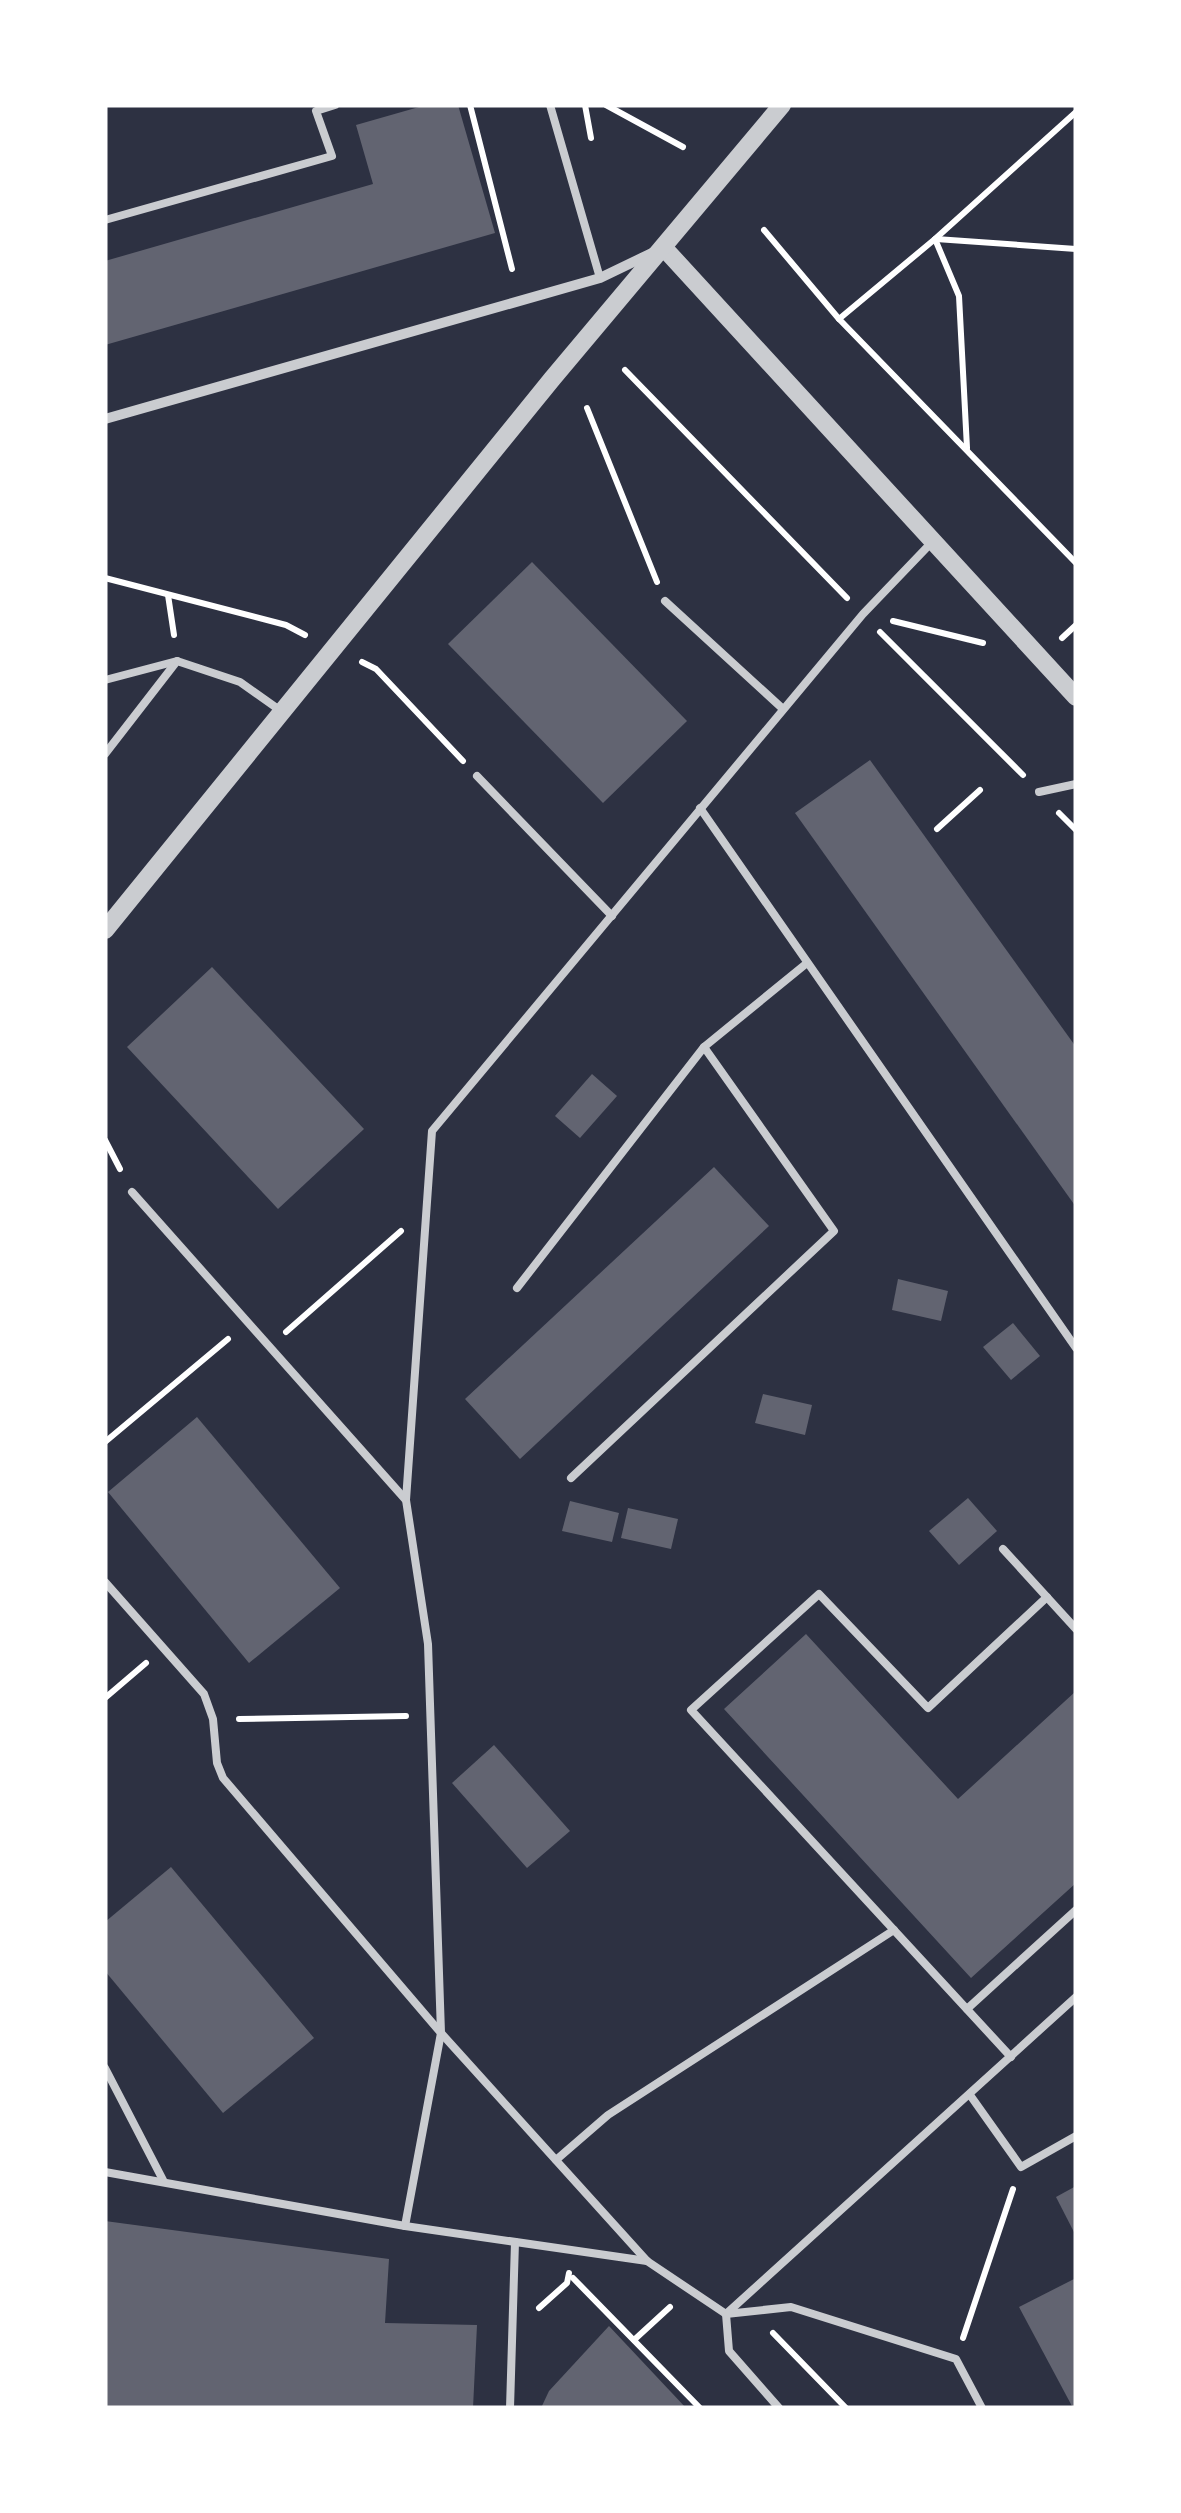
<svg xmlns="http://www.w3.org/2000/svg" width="1181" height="2513" font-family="Barlow,sans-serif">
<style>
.building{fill:#626471}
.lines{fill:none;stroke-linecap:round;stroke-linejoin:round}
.path{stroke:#fff;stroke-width:6}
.service{stroke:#caccd0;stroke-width:8}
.minor{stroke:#caccd0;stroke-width:10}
.tertiary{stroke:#caccd0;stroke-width:18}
</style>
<rect width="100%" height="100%" fill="#2d3142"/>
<g class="building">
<path d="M426,105H458L495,233L105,345V261L373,184L356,125Z"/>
<path d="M532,562L687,721L603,803L448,644Z"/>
<path d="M870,760L1076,1047V1207L795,813Z"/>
<path d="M212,967L364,1129L278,1209L127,1047Z"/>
<path d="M592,1074L617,1096L580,1138L555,1116Z"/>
<path d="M714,1167L769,1226L520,1459L465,1399Z"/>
<path d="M898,1279L948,1291L941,1321L892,1310Z"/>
<path d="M1013,1323L1040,1356L1011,1380L983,1347Z"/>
<path d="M763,1394L812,1405L805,1435L755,1423Z"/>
<path d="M197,1417L340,1588L249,1663L108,1492Z"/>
<path d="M968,1498L997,1531L959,1565L929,1531Z"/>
<path d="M570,1501L619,1513L612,1542L562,1531Z"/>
<path d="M628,1508L678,1519L671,1549L621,1538Z"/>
<path d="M806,1634L958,1799L1076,1691V1883L971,1978L724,1709Z"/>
<path d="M494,1745L570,1831L527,1868L452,1783Z"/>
<path d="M171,1867L314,2038L223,2113L105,1971V1922Z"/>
<path d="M1076,2186V2236L1056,2197Z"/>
<path d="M105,2221L389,2259L385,2323L477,2325L473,2408H105Z"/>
<path d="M1076,2278V2408H1073L1019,2307Z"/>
<path d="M609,2326L686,2408H541L549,2391Z"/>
</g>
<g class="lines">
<g class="path">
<path d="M470,105L512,269"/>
<path d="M585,105L591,138"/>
<path d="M606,105L683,147"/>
<path d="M764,230L839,319L1076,563"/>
<path d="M935,239L959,296L967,448"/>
<path d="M936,239L1076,249"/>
<path d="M839,319L935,239L1076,112"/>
<path d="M625,370L847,598"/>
<path d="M587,408L657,582"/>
<path d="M105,578L286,625L305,635"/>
<path d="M168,595L174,635"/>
<path d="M893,621L983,643"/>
<path d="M880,632L1023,775"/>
<path d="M1062,638L1076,625"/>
<path d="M362,662L376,669L463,761"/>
<path d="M1059,813L1076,830"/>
<path d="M937,829L980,790"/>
<path d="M105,1140L120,1169"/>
<path d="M286,1332L401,1231"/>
<path d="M105,1442L228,1339"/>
<path d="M105,1698L146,1663"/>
<path d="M239,1719L406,1716"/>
<path d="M573,2278L700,2408"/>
<path d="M539,2308L567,2283L569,2273"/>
<path d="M773,2333L846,2408"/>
<path d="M963,2338L1013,2189"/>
<path d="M634,2340L670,2307"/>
</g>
<g class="service">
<path d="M550,105L600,278"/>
<path d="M105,220L332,156L316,111L335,105"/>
<path d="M665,601L783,709"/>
<path d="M105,680L177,661"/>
<path d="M105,754L177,661L240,682L281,711"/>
<path d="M477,776L612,916"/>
<path d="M1039,792L1076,784"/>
<path d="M700,808L1076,1348"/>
<path d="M132,1192L405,1499"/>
<path d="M517,1288L704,1047L807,963"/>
<path d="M571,1478L834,1231L704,1047"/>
<path d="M1003,1549L1076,1629"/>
<path d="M105,1582L204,1694L213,1719L217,1763L223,1778L441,2033L647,2261L726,2314L791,2307L956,2359L982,2408"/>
<path d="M967,2009L1076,1910"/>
<path d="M1011,2057L691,1710L819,1594L928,1708L1047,1597"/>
<path d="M105,2068L163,2180"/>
<path d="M970,2095L1021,2167L1076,2136"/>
<path d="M556,2160L608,2115L894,1930"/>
<path d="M105,2172L405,2226L647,2261"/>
<path d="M405,2226L441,2033L428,1644L406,1500L432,1131L863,614L933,541"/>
<path d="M726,2314L1076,1997"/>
<path d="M726,2314L729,2351L779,2408"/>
<path d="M510,2408L515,2242"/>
</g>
<path class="minor" d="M105,419L600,278L654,252"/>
<g class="tertiary">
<path d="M664,248L1076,697"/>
<path d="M105,930L552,379L782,105"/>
</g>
</g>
<rect width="1181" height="2513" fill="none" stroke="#ffffff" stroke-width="215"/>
</svg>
